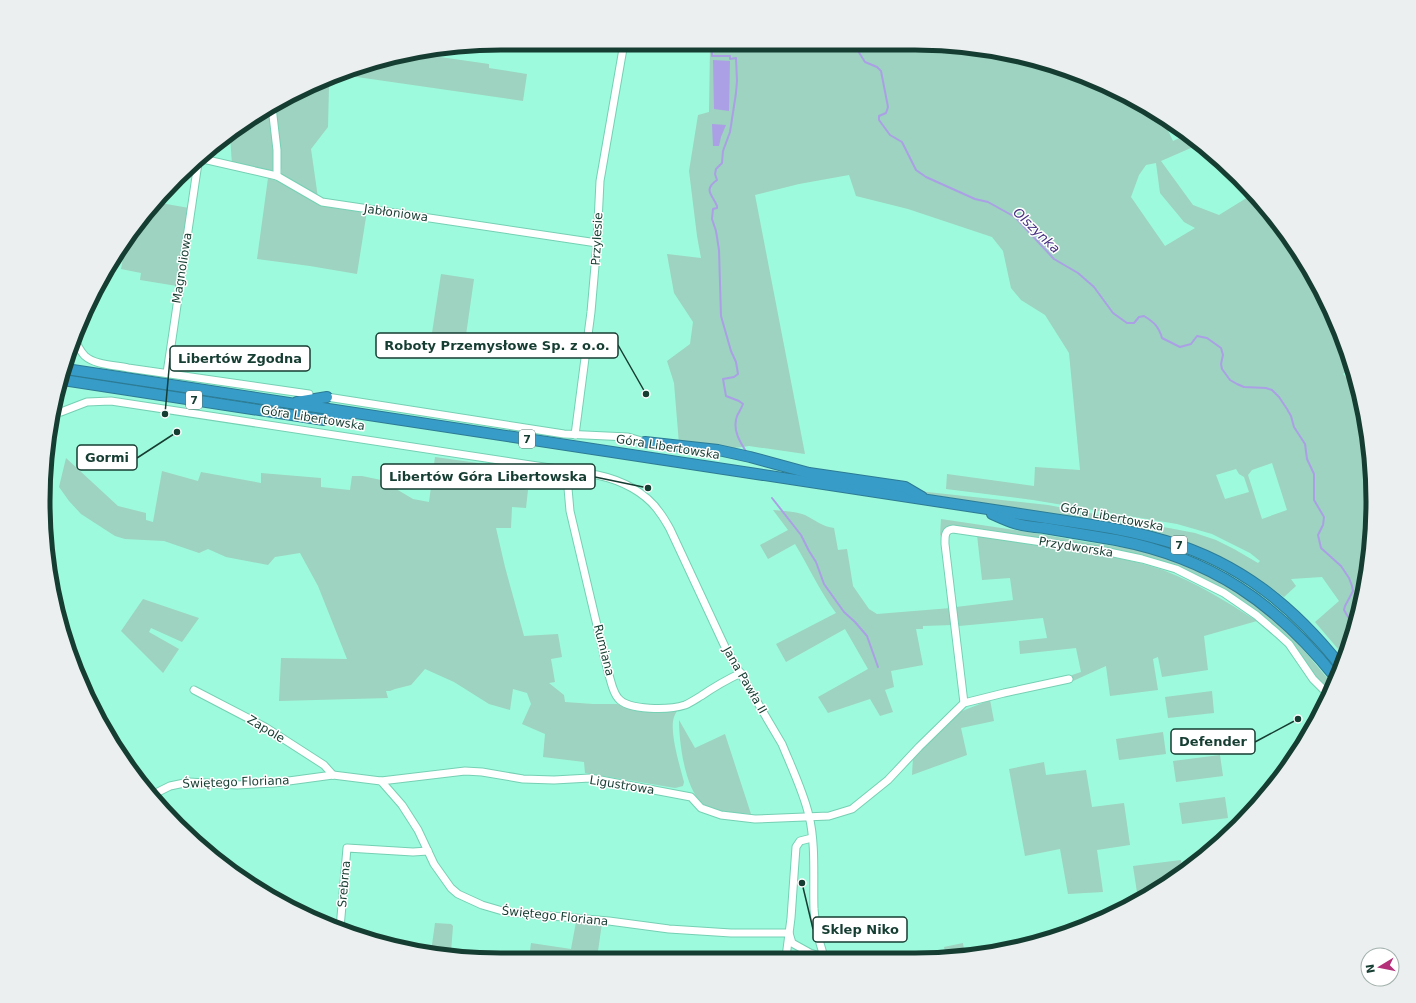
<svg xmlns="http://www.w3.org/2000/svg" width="1416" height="1003" font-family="'DejaVu Sans',sans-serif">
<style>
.green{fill:#9dd3c0;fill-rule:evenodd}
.water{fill:#aba0e5}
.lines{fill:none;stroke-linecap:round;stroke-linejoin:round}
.stream{stroke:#aba0e5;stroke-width:2}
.minor-casing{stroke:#75d0b4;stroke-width:9}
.highway-casing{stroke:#2c7b94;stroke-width:12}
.minor{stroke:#fff;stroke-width:7}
.highway{stroke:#389cc8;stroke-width:10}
.labels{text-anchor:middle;stroke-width:3;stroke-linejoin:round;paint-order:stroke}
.shield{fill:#fff;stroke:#5c7770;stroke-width:1}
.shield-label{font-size:11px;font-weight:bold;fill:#163d32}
.street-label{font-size:12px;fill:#163d32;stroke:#fff}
.water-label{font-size:13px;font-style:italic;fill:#473282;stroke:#fff}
.rim{fill:none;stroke:#163d32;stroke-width:5}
.leader{fill:none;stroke:#163d32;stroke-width:1.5}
.callout-dot{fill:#163d32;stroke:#fff;stroke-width:1.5}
.callout{fill:#fff;stroke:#163d32;stroke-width:1.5}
.callout-label{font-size:13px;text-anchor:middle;font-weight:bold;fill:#163d32}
</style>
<rect width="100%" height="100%" fill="#9efadc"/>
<g class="green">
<path d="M710,43H915L1004,52L1062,67L1144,104L1161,116L1173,141L1188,134L1200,144L1161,161L1193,205L1219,215L1253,194L1259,199L1311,272L1349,354L1352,368L1343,374L1356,387L1369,441L1372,531L1357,620L1344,656L1315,622L1339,601L1322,577L1291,579L1296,586L1284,597C1262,581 1240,565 1215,554C1170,532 1121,525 1072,517C1013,507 953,498 893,489V486L927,492L1048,505L1195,533L1216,540L1234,549L1258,563L1260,561L1250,553L1212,534L1177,524L1033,500L946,489L947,474L1034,486L1035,467L1080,470L1069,353L1045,315L1021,300L1011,288L1003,251L992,237L908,209L856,196L849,175L799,184L755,195L805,454L749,446L727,449L679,444L674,383L667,361L690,344L693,322L674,293L667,254L701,258L697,236L689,171L698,115L709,112ZM1156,163L1160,193L1184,222L1195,228L1165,246L1131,197L1139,175L1146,165ZM1272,463L1287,510L1262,519L1248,475L1252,470ZM1236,469L1239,474L1244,477L1249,492L1225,499L1216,475Z"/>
<path d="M419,54L489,64V68L527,74L523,101L336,74L383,59Z"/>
<path d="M329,86L328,127L311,149L318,198L282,177L275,105L299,92Z"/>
<path d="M272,107L277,176L232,165L230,135L247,120Z"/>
<path d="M268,178L283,183L319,205L367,211L357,274L310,266L257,259Z"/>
<path d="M155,202L189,208L177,286L140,280L141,273L121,269L126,242Z"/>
<path d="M441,274L474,279L465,342L432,333Z"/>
<path d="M435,457L521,469L520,488L528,490L526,508L512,507L511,528H496L505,567L524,636L558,634L562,657L551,659L555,682L549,683L564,695L565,702L593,704H617L636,711L647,712L678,709C677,711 675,714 674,717C669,731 680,767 684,782L683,786L675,788L585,773L584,762L543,757L545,734L522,724L531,704L527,693L513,689L510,710L489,704L454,682L425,669L411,685L395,689L390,691H386L388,698L279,701L281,658L347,659L318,586L300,553L275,557L268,565L226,557L208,549L199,553L164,541L125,539L115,536L81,514L69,501L59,487L66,458L118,506L146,513V520L153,522L162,471L198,481L201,472L261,483V473L321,478V487L350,490L352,476H362L381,480L413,499L429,502Z"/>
<path d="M773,510C783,511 795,511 805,515C815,520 823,527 834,528L838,550L847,549L853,586L869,609L877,614L951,608L953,625L923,626V629H916L923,665L891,671L894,687L885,690L893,712L880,716L870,699L828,713L818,697L868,669L845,629L786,662L776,644L836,613C820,592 809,567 795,544L768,559L760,545L788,530Z"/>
<path d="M941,519C986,526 1031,532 1075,540C1097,544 1120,546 1141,551C1183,562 1237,587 1270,616C1293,636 1313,661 1333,685L1330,693L1320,683L1296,649L1238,600L1151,559L952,526L946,528L940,536Z"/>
<path d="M977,535C1005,540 1034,545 1062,549C1096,554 1131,559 1163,570C1197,583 1227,602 1257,621L1204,636L1208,670L1162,677L1158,657L1153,659L1158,690L1110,696L1106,666L1073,681L1072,675L1081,672L1076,648L1020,654L1019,641L1047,638L1043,618L959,626L956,607L1013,600L1010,578L982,580Z"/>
<path d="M143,599L199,618L182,642L151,628L149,632L179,649L163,673L121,631Z"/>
<path d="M1212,691L1214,713L1168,718L1165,697Z"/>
<path d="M990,700L994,721L961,728L967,755L912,775L913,757L957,713Z"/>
<path d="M679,720L695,748L725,734L751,814C737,813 714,813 703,804C685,790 679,742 679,720Z"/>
<path d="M1163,732L1166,754L1119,760L1116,739Z"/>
<path d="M1220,755L1223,776L1176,782L1173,761Z"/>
<path d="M1044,762L1046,775L1086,770L1092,807L1124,803L1130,845L1097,850L1103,892L1068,894L1060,849L1025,856L1009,769Z"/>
<path d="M1225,797L1228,818L1182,824L1179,803Z"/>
<path d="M1181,860L1182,870L1138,899L1133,866Z"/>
<path d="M576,922L602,923L597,958L529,959L531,943L571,949Z"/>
<path d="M435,923L451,924L453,926L451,952L455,953L454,956L431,952Z"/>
<path d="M963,943L965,956H946L944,947Z"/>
</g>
<g class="water">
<path d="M713,60L730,61L729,111L714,109Z"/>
<path d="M712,124L726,125L721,137L719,146H713Z"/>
</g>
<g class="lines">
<g class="stream">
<path d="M712,43V56H730V59L736,58L737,81L736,93L730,132L723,151L722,163L716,169L715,174L717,180C703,190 712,194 717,206V208L713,209L712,219L716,231L719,250L721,316L731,351L736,362L738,374L734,377L723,379L726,396L739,401L743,404C741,409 739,412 737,416C732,430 740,442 747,453"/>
<path d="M853,43L865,62L877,67L881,71L888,107L886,113L879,116V120L890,135L902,142L916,170L926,177L975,199L988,202L1015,217L1054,259L1078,273L1094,287L1113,313L1127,323H1134L1139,317L1144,316C1154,322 1159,327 1162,338L1180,347L1191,344L1197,336L1207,338L1221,348L1223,355L1221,364L1222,369L1230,380L1237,384L1244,387L1266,388L1272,390L1279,397L1287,409L1291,416L1294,427L1305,444L1307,459L1314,474V500L1324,517L1323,525L1318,535L1321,548L1341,566L1349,578L1352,586L1353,591L1345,606L1344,610L1351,622L1348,630L1351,638"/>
<path d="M772,498L801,535L809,551L816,562L824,584L844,612L855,622L867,636L878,667"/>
</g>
<g class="minor-casing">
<g id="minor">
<path d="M272,107L277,150V176"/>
<path d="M203,159L277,176L322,202L597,243"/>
<path d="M74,340C78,345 80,351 85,356C95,365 114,365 128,368L309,394"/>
<path d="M167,373L198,163"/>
<path d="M327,397L564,434L628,437L645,442"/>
<path d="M55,412H61L87,402L111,401L597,475C621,480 646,492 660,513C664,518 667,524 670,529L726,649L782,744C791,766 804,793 809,816C816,844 813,880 814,909C815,925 819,941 824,957"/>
<path d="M575,435L591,312L597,243L600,181L624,43"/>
<path d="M568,470L567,477L570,511L608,672C611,680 612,691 618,698C628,711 670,710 685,705C690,703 696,699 701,696C714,687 726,680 741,673"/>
<path d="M194,690L265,727L324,765L333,775"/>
<path d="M964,703L945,544C945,537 944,530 953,529L1104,551L1142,559L1176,569L1224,593L1256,615L1277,633L1289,644L1313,679L1329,695"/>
<path d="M381,781L465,771L482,772L523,779L554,780L590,778L691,797L701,808L721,815L755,819L829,816L852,809L888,780L919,747L964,703L1004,693L1069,679"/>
<path d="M153,798L158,792L170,786L189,782L237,785L274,783L333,775L381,781L402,805L418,830L434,864L451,888L458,894L482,905L506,912L609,921L669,929L731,933H789L792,943L810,953L823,957"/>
<path d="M340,928L347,848L413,852L428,851"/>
<path d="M786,957L791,918L796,847L800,841L812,838"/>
</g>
</g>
<g class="highway-casing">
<g id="highway">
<path d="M66,369L1086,524C1113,528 1139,533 1166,541C1240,563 1293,606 1340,665"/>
<path d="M63,380L324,420L348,414"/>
<path d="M297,402L327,397"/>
<path d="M645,442L718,450L750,457L809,473L905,487L922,497"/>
<path d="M992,514C999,517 1007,521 1014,523C1023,526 1034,527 1044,528C1068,532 1092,536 1116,540C1211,558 1276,603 1336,678"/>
</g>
</g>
<use href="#minor" class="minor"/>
<use href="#highway" class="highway"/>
</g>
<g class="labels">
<g class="shield">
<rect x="186" y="391" width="16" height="18" rx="3"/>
<rect x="519" y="430" width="16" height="18" rx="3"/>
<rect x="1171" y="536" width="16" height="18" rx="3"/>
</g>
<g class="shield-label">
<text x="194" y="404">7</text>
<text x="527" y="443">7</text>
<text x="1179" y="549">7</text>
</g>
<g class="street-label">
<text transform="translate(396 213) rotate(8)" y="4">Jabłoniowa</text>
<text transform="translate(597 239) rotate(-87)" y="4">Przylesie</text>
<text transform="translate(182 268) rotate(-81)" y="4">Magnoliowa</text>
<text transform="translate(313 418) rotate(9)" y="4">Góra Libertowska</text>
<text transform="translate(668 447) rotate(9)" y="4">Góra Libertowska</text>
<text transform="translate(1112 517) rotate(11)" y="4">Góra Libertowska</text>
<text transform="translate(1076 547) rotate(9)" y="4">Przydworska</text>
<text transform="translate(604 650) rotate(76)" y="4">Rumiana</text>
<text transform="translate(745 680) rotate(60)" y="4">Jana Pawła II</text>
<text transform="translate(266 729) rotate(31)" y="4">Zapole</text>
<text transform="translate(236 782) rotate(-2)" y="4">Świętego Floriana</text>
<text transform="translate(622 785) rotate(9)" y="4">Ligustrowa</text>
<text transform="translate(344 884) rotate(-85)" y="4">Srebrna</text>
<text transform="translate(555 916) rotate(6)" y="4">Świętego Floriana</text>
</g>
<g class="water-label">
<text transform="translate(1037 230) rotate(44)" y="5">Olszynka</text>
</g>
</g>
<path d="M0 0H1416V1003H0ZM501 50H915A451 451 0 0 1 1366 501V502A451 451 0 0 1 915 953H501A451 451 0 0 1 50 502V501A451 451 0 0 1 501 50Z" fill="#ecefef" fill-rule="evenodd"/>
<path class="rim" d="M501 50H915A451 451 0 0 1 1366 501V502A451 451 0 0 1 915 953H501A451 451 0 0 1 50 502V501A451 451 0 0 1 501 50Z"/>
<path class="leader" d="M646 394L618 345M165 414L170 358M177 432L137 458M648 488L595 477M1298 719L1255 742M802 883L813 929"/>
<g class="callout-dot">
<circle cx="646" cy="394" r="4"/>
<circle cx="165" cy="414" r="4"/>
<circle cx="177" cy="432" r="4"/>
<circle cx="648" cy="488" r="4"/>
<circle cx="1298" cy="719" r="4"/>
<circle cx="802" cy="883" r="4"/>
</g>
<g class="callout">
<rect x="376" y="333" width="242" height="25" rx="4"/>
<rect x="170" y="346" width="140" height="25" rx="4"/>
<rect x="77" y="445" width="60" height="25" rx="4"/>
<rect x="381" y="464" width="214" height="25" rx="4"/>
<rect x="1171" y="729" width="84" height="25" rx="4"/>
<rect x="813" y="917" width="94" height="25" rx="4"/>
</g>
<g class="callout-label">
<text x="497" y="350">Roboty Przemysłowe Sp. z o.o.</text>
<text x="240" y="363">Libertów Zgodna</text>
<text x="107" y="462">Gormi</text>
<text x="488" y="481">Libertów Góra Libertowska</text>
<text x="1213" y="746">Defender</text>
<text x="860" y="934">Sklep Niko</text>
</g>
<g transform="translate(1380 967) rotate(260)"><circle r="19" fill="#ffffff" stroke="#a2b1ad"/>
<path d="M0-3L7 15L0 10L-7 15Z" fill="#b43179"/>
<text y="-6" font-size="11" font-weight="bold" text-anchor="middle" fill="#163d32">N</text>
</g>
</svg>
